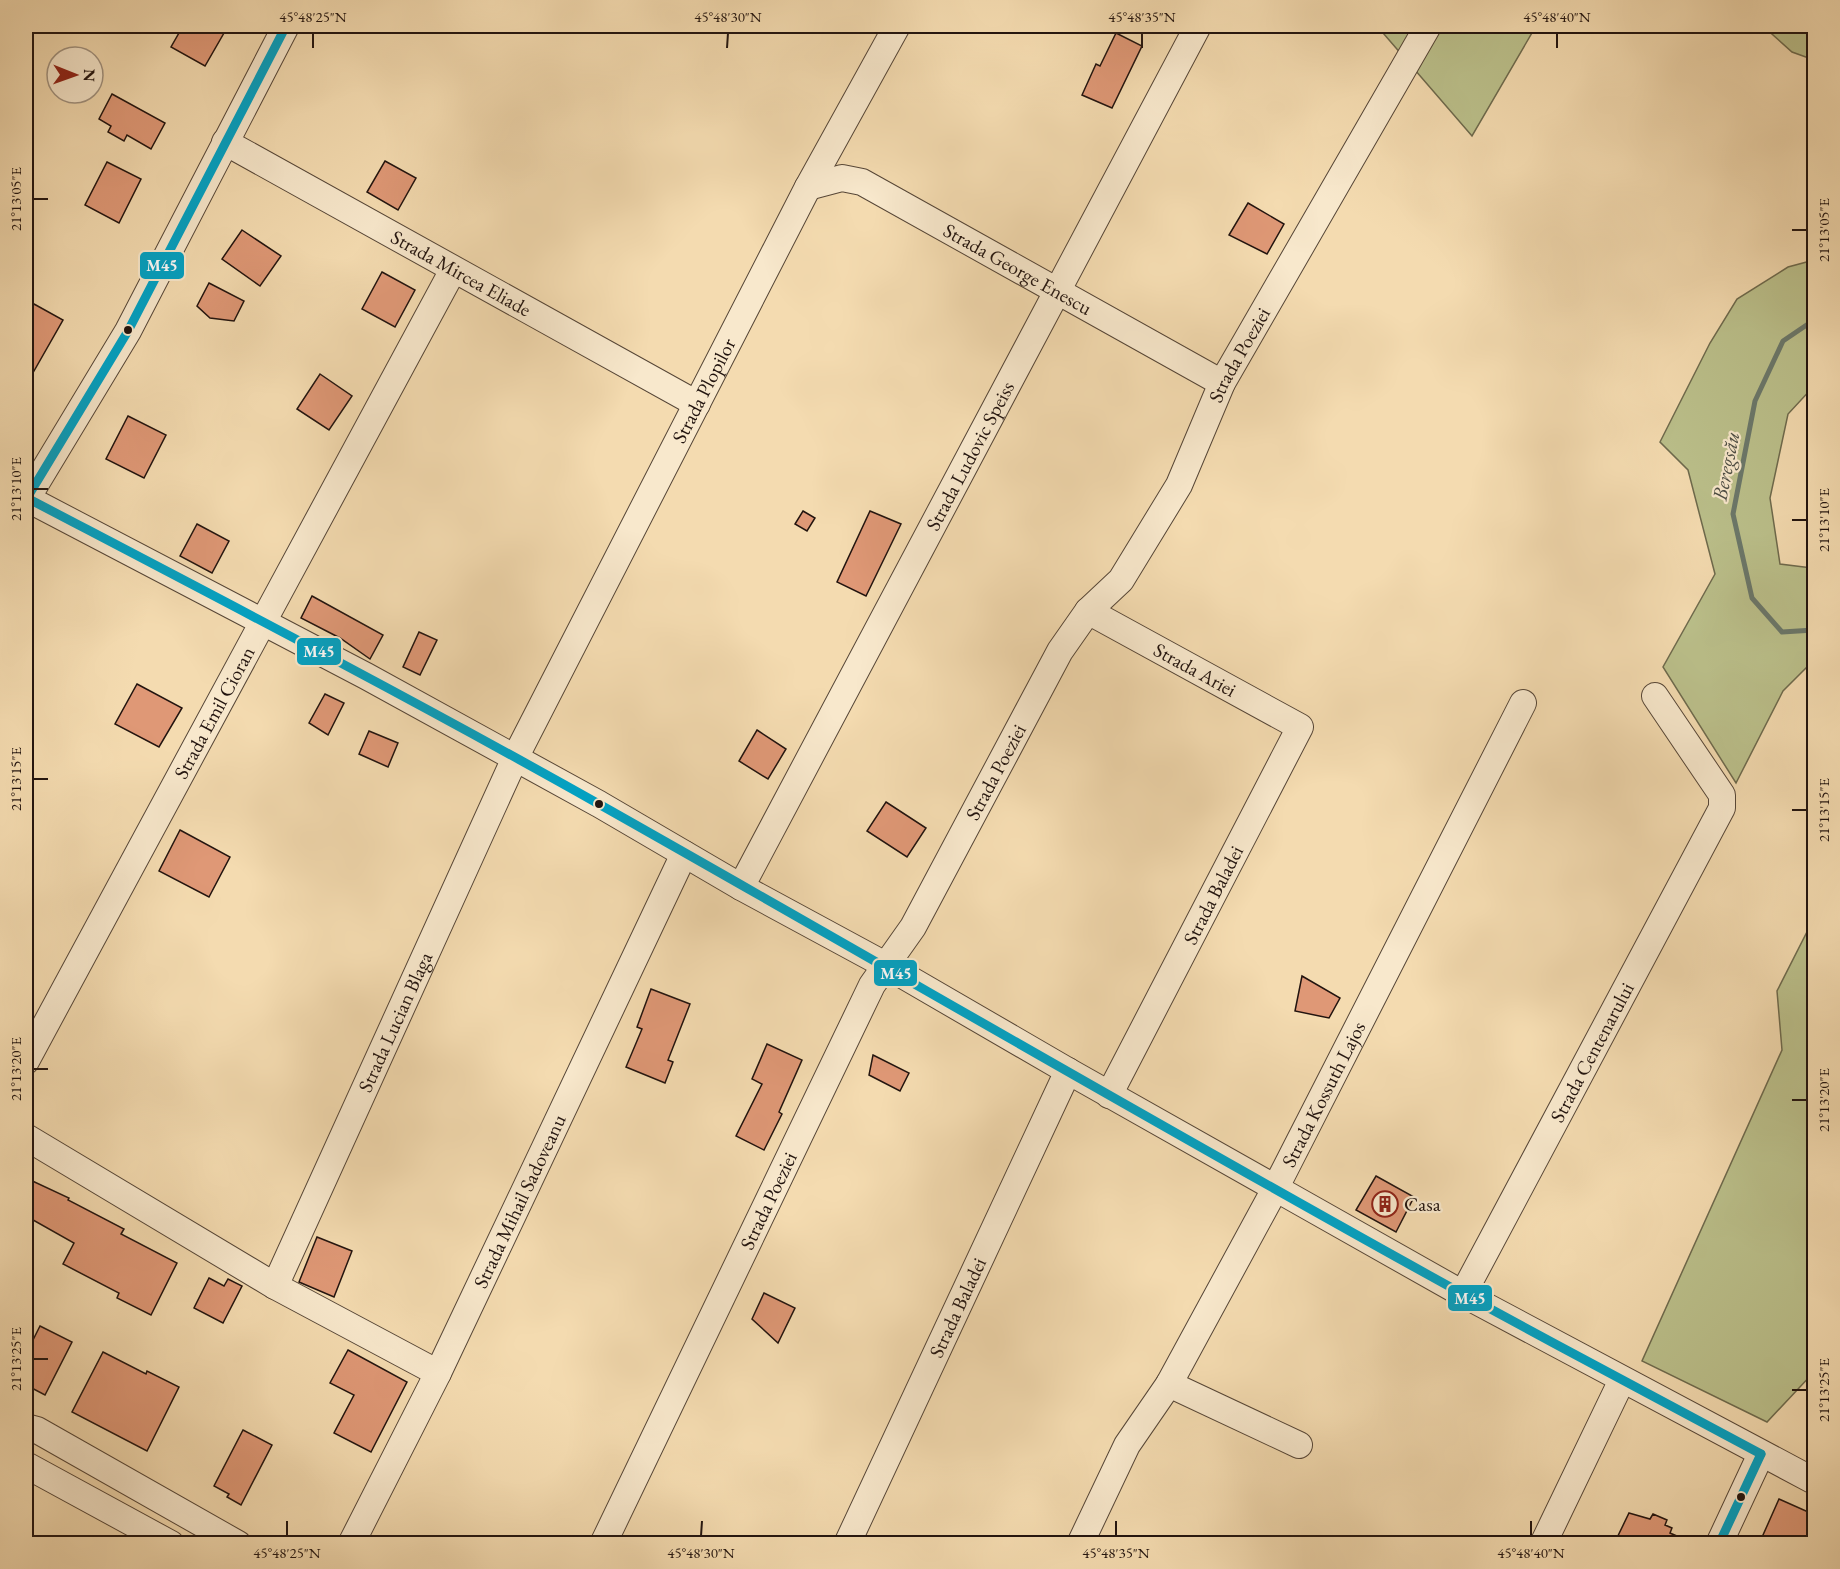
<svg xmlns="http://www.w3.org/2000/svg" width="1840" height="1569" font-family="'EB Garamond',serif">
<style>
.green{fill:#bbc08b;stroke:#6e6a4d;stroke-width:1.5}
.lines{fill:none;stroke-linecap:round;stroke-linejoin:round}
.stream{stroke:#6b786b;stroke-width:5}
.building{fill:#df9876;stroke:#22140f;stroke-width:1.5}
.minor-casing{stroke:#564637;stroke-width:28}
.minor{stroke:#f8e8cc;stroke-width:26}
.bus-1-casing{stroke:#f8e8cc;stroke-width:14}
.bus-1{stroke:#02a2c4;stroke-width:9}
.ticks{fill:none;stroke:#22140f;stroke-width:2}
.bus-dot{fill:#22140f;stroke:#f8e8cc;stroke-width:2}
.labels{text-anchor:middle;stroke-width:4.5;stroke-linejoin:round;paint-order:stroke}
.street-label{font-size:20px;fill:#22140f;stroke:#f8e8cc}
.poi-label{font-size:20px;fill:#22140f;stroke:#f8e8cc;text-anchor:start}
.water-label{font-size:21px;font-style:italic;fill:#4d4e45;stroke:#f8e8cc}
.line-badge{stroke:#f8e8cc;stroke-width:2}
.badge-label{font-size:16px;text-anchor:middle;font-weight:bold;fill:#fff}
.neatline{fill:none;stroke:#22140f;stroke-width:2}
.ticks-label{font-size:15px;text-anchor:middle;fill:#22140f}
</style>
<rect width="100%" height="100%" fill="#f4dbb0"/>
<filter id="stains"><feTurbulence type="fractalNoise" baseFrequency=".00333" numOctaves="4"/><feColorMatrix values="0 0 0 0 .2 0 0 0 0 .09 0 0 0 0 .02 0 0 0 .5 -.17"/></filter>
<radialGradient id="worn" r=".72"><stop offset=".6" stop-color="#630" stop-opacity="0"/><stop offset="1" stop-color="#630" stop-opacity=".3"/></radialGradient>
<g class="green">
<path d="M1377,26H1536L1472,136Z"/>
<path d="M1763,26H1814V60L1792,52Z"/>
<path d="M1814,260V386L1788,414L1770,498L1780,564L1812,568L1814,566V660L1783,691L1736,783L1663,667L1715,574L1688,470L1660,442L1710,343L1737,299L1788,267Z"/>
<path d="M1814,918V1372L1767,1422L1642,1361L1782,1050L1777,991Z"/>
</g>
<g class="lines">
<path class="stream" d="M1814,320L1783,341L1755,401L1733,514L1752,598L1782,632L1814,630"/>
</g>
<g class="building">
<path d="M183,26H228L205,66L171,47Z"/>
<path d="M1116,33L1142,46L1112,108L1082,95L1096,64L1100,66Z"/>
<path d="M112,94L165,123L151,149L127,135L124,141L108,132L111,126L99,119Z"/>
<path d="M385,161L416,178L398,210L367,192Z"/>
<path d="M107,162L141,179L119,223L85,205Z"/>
<path d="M1248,203L1284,224L1267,254L1229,235Z"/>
<path d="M242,230L281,256L260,286L222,259Z"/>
<path d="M382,272L415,290L395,327L362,309Z"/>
<path d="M209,283L244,301L234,321L210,318L197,306Z"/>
<path d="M34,304L63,320L26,385V319Z"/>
<path d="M320,374L352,396L329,430L297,409Z"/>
<path d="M128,416L166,435L144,478L106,459Z"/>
<path d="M803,511L815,518L807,531L795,524Z"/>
<path d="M870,511L901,524L866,596L837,582Z"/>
<path d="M197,524L229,541L212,573L180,556Z"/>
<path d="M312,596L383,635L370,659L340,638L301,618Z"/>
<path d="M419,632L437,640L420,675L403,667Z"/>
<path d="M137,684L182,708L159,747L115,724Z"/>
<path d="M325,694L344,703L328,735L309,723Z"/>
<path d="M757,730L786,749L768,779L739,761Z"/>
<path d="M369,731L398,743L388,767L359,754Z"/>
<path d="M886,802L926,828L907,857L867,831Z"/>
<path d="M180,830L230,857L209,897L159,871Z"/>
<path d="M1302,976L1340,998L1329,1018L1295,1011Z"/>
<path d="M651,989L690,1004L668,1060L673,1062L665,1083L626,1067L642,1029L637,1027Z"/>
<path d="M767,1044L802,1060L779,1112L782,1114L764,1150L736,1136L762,1084L752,1079Z"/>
<path d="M873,1055L909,1073L900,1091L869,1075Z"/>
<path d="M1376,1176L1414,1197L1396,1232L1356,1210Z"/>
<path d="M26,1178L69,1198L68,1200L124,1229L121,1234L177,1263L151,1315L117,1298L119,1293L63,1264L74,1243L26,1216Z"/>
<path d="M317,1237L352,1251L334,1297L299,1282Z"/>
<path d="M209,1278L224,1286L228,1279L242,1286L223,1323L194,1308Z"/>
<path d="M764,1293L795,1308L778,1343L752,1319Z"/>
<path d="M40,1326L72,1342L45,1395L26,1385V1354Z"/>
<path d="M348,1350L407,1382L371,1452L334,1433L354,1395L330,1383Z"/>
<path d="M103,1352L146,1374L147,1371L179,1387L147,1451L72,1412Z"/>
<path d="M243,1430L272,1445L241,1505L227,1497L229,1494L214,1486Z"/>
<path d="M1779,1499L1815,1515V1544H1759Z"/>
<path d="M1629,1513L1650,1519L1653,1514L1667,1520L1665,1525L1672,1528L1670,1533L1695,1544H1614Z"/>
</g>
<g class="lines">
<g class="minor-casing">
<g id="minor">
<path id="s1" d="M225,142L697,404"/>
<path id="s2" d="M808,187L842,178L862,182L1222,383"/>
<path d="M26,498L366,676L599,804L741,887L887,966L1068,1071L1463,1294L1814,1481"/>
<path d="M26,500L128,331L286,26"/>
<path id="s3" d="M1088,611L1300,727L1109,1095"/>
<path id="s4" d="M741,887L1198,26"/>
<path id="s5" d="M26,1061L453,270"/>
<path d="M26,1137L275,1286L438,1373"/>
<path id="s6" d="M275,1286L515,758L808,187L897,26"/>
<path id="s7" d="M1463,1294L1722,808V795L1655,696"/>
<path d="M1169,1384L1299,1445"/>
<path d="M26,1427L37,1430L238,1544"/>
<path d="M26,1465L171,1544"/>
<path id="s8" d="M351,1544L438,1373L684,854"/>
<path id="s9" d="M603,1544L872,985L913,927L1060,651L1088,611L1121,580L1179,485L1222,383L1428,26"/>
<path id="s10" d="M847,1544L1068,1071"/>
<path id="s11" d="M1080,1544L1127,1445L1169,1384L1275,1189L1523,703"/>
<path d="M1543,1544L1622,1380"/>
<path d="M1719,1544L1761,1454"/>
</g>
</g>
<use href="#minor" class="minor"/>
<g class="bus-1-casing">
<g id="bus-1">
<path d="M27,498C218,598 409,697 597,803C886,966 1172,1134 1463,1294C1562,1348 1662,1401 1761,1454"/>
<path d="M27,498L128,331L286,26"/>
<path d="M1719,1544L1761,1454"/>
</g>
</g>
<use href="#bus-1" class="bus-1"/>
</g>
<path class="ticks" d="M313,48V33M727,48L728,33M1142,48V33M1557,48V33M33,199H48M1792,230H1807M33,489H48M1792,520H1807M33,779H48M1792,810H1807M33,1069H48M1792,1100H1807M33,1359H48M1792,1390H1807M287,1536V1521M701,1536L702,1521M1116,1536V1521M1531,1536V1521"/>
<defs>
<g id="building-ring" transform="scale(1.35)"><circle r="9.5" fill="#f8e8cc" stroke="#8f2418" stroke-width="1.5"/><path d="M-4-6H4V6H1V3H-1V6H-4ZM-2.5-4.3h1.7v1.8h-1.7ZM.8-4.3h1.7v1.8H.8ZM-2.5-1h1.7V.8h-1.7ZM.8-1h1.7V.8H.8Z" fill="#8f2418"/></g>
</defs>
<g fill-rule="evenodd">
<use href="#building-ring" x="1385" y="1204"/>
</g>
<g class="bus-dot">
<circle cx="128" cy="330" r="5"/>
<circle cx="599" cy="804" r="5"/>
<circle cx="1741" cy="1497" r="5"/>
</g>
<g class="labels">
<g class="street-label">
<text dy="7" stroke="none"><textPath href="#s2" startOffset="234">Strada George Enescu</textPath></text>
<text dy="7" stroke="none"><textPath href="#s1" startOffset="270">Strada Mircea Eliade</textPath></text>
<text dy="7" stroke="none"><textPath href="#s9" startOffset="1353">Strada Poeziei</textPath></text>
<text dy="7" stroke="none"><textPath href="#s6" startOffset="993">Strada Plopilor</textPath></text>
<text dy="7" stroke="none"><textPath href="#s4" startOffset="488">Strada Ludovic Speiss</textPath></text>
<text dy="7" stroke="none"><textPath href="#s3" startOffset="122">Strada Ariei</textPath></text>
<text dy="7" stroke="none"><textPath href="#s5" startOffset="396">Strada Emil Cioran</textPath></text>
<text dy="7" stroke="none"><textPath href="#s9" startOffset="867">Strada Poeziei</textPath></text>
<text transform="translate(1213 895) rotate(-63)" y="7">Strada Baladei</text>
<text dy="7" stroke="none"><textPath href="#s6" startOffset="290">Strada Lucian Blaga</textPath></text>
<text dy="7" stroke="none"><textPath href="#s7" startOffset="274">Strada Centenarului</textPath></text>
<text dy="7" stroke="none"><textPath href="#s11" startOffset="512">Strada Kossuth Lajos</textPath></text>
<text dy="7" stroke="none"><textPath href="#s8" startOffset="382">Strada Mihail Sadoveanu</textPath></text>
<text dy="7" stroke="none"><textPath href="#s9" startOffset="381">Strada Poeziei</textPath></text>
<text dy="7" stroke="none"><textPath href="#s10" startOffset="261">Strada Baladei</textPath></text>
</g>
<g class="poi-label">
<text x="1404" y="1211">Casa</text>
</g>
<g class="water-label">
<text transform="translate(1726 466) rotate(-79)" y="7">Beregsău</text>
</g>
</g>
<g class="line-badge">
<rect x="139" y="251" width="46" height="29" rx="6" fill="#02a2c4"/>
<rect x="296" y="637" width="46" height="29" rx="6" fill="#02a2c4"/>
<rect x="873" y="959" width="45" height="28" rx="6" fill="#02a2c4"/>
<rect x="1447" y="1284" width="46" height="28" rx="6" fill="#02a2c4"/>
</g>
<g class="badge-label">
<text x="162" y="271">M45</text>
<text x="319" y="657">M45</text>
<text x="896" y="979">M45</text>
<text x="1470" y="1304">M45</text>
</g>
<rect width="1840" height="1569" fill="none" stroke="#f4dbb0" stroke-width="66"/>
<g transform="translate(75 75) rotate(91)"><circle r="28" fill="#f8e8cc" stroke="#a29380" stroke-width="1.5"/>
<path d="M0-4.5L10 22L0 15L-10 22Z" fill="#8f2418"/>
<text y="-9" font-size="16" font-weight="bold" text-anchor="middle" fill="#22140f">N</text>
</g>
<rect x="33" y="33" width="1774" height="1503" class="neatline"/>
<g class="ticks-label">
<text x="313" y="22">45°48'25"N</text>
<text x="728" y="22">45°48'30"N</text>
<text x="1142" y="22">45°48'35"N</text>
<text x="1557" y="22">45°48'40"N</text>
<text transform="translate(16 199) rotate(-90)" y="5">21°13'05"E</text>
<text transform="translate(1824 230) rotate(-90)" y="5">21°13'05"E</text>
<text transform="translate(16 489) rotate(-90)" y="5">21°13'10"E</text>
<text transform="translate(1824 520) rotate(-90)" y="5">21°13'10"E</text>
<text transform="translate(16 779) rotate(-90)" y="5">21°13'15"E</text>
<text transform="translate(1824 810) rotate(-90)" y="5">21°13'15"E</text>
<text transform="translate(16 1069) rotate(-90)" y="5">21°13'20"E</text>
<text transform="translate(1824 1100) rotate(-90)" y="5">21°13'20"E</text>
<text transform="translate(16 1359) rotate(-90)" y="5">21°13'25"E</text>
<text transform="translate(1824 1390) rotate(-90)" y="5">21°13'25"E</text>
<text x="287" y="1558">45°48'25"N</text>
<text x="701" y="1558">45°48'30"N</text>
<text x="1116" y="1558">45°48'35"N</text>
<text x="1531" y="1558">45°48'40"N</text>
</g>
<rect width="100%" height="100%" filter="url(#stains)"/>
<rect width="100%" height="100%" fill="url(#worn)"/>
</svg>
